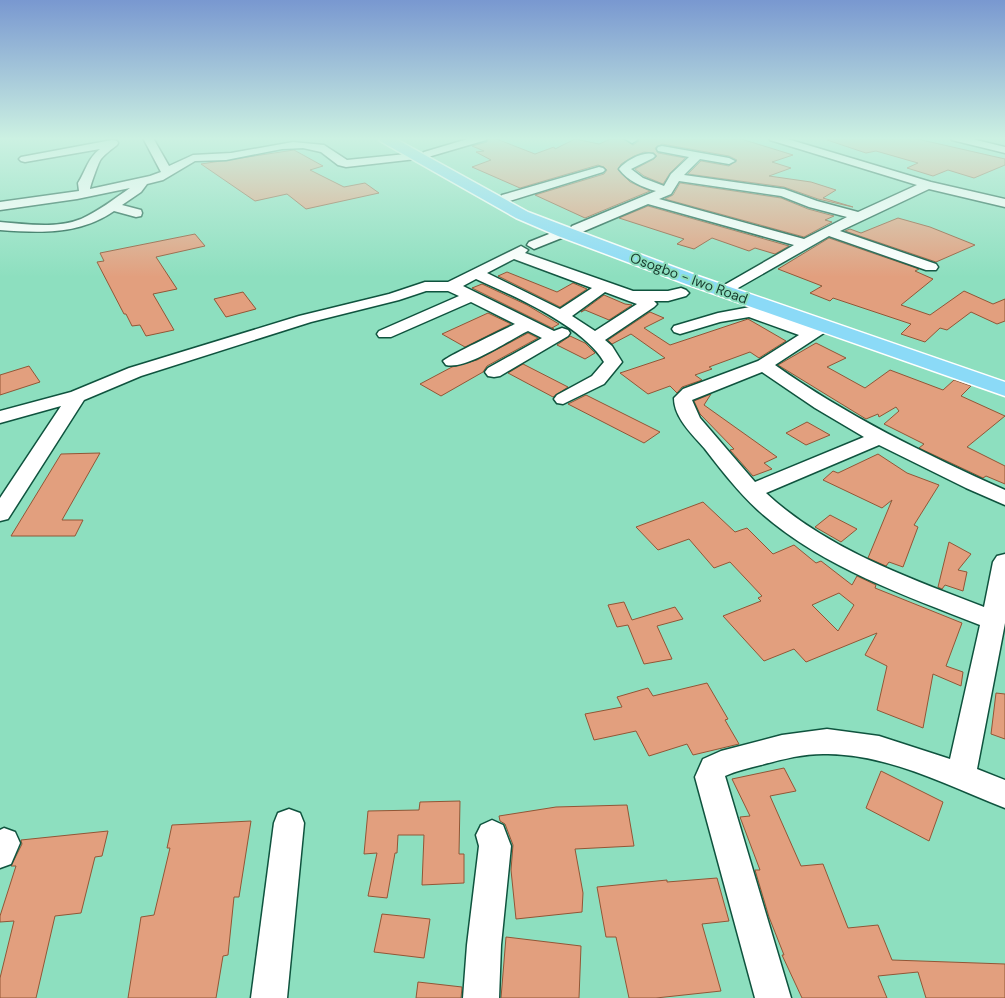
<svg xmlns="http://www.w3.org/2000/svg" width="1005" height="998" font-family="'DM Sans',sans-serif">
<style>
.building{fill:#e29f7e;stroke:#925636;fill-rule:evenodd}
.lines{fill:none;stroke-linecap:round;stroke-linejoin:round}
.minor-casing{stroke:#0f533e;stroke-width:3}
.major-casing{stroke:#fff;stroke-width:3}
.minor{fill:#fff;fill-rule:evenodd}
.major{fill:#8bdaf7;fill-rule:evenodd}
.labels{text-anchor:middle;stroke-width:4;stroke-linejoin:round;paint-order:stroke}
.far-street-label{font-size:14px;fill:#173a2d;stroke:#8ddfbf}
</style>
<rect width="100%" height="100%" fill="#8ddfbf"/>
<g class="building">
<path d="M489,138H494L535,154L554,147L555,149L575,139L599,144L613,138H622L633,145L639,141L638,138H738L793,155L772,162L791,168L769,176L811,182L836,190L823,198L853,207L818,199L784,187L688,174L701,161L729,166L737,160L729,156L662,144L655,148L658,153L685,158L670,173L663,184L644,176L635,169L654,159L657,156L654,153L644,152L634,156L621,164L618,170L630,182L650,191L585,218L535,195L604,174L607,170L604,167L598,165L520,188L472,167L491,160L476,152L484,151L472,146L487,142Z"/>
<path d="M828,138H913L1005,159V165L974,178L948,170L933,176L907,168L918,163L876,151L866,153L827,140Z"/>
<path d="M294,150L323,166L310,170L344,187L365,183L379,193L306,209L287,194L255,201L201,164Z"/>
<path d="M680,183L781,198L808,209L834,216L825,220L832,222L804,237L665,199L673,195Z"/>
<path d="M648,206L789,246L775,254L755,248L749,251L712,238L694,249L677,244L684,239L619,218Z"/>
<path d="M898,218L930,227L975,245L936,262L845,231L850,229L861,233Z"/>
<path d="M195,234L205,246L156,257L177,289L153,294L174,330L146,336L140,325L132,326L126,314H124L97,262L104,261L100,253Z"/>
<path d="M829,238L919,269L915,271L933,279L901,305L930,315L964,291L993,304L1005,299V321L997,324L971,312L947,330L940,328L925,342L901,334L911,324L833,298L830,301L810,293L822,286L778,269Z"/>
<path d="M507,272L557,292L573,283L587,289L560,307L498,276Z"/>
<path d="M482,284L527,305L559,324L552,328L554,329L472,288Z"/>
<path d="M243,292L256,309L226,317L214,299Z"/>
<path d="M604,295L625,304L632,305L609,320L585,310L581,312Z"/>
<path d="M650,312L664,318L644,328L670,345L748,319L786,341L759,358L750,352L709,367L712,369L695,375L702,380L682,387L677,393L670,386L648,394L620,373L665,358L631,334L612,344L608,340Z"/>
<path d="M488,313L511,324L465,347L442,334Z"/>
<path d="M528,333L538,338L487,366L483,372L441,396L420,384L452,367L477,360Z"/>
<path d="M570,336L585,343L595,353L585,359L557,345Z"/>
<path d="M816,343L846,358L827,367L865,388L890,370L943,390L954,380L971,386L961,396L1005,416L967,447L1005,466V484L986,476L983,478L919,448L924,444L884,424L899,411L896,407L879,417L878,414L866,419L778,365Z"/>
<path d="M523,364L568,387L553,397L508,373Z"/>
<path d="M29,366L40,382L0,395V375Z"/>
<path d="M711,394L704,405L777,457L764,463L772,469L753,476L730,450L734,449L700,414L694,401Z"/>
<path d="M586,395L660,432L644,443L568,404Z"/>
<path d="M807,422L830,435L806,445L786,433Z"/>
<path d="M100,453L62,520H83L75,536H11L61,454Z"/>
<path d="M878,454L907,473L939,485L914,525L918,527L903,567L889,562L886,566L868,558L892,500L882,508L823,480L833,471L838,473Z"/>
<path d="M703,502L735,532L747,528L773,554L794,545L816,563L821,561L852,585L857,576L876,585L875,588L962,623L946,666L963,672L961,686L933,674L923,728L877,710L887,666L865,655L877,633L806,662L794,649L764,661L723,616L761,601L758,598L762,596L730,562L714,568L689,539L658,550L636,527ZM839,593L854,605L838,631L812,605Z"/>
<path d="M830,515L857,529L841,542L815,527Z"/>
<path d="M949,542L971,554L958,570L967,572L963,591L945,585L942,589L938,587Z"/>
<path d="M624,602L632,620L675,607L683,619L657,626L672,659L644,664L628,625L617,627L608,605Z"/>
<path d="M707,683L728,719L725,720L739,744L693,755L687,744L649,756L636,731L594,740L585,714L622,707L617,697L648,688L653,696Z"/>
<path d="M996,693L1005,694V739L991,734Z"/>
<path d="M784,768L796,791L770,796L801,866L823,864L848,928L878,925L892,960L1005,964V998H926L918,972L878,976L887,998H802L782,955H784L769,917L755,870H760L740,817L750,816L732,779Z"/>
<path d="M881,771L943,802L929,841L866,808Z"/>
<path d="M460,801L459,854H464V883L422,885L424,835H398L397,853H395L387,898L368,896L377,853L364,854L368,811L419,810L420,802Z"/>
<path d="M627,805L634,846L575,849L583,893L582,912L516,919L511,870L513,845L505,824L500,821L499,816L556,807Z"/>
<path d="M251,821L239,897H234L228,955L223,956L216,998H128L141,917L154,915L170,848H167L172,825Z"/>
<path d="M108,831L102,856L95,857L81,913L55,916L36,998H0V978L14,921L0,922V916L16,866H11L22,844L21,840Z"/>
<path d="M717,878L729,921L702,924L721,991L656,998H629L616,937H606L597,887L667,880V882Z"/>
<path d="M382,914L430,919L424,958L374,952Z"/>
<path d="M506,937L581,946L579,998H501Z"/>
<path d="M418,982L462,987L461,998H416Z"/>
</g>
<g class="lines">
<g class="minor-casing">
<g id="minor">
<path d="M143,138H153L169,166L193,155L231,153L293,142L324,145L347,160L416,153L422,156L416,159L346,167L338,165L321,152L303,148L282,149L226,160L195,161L163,180L147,184L141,192L122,205L141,210L142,213L141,216L136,217L114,211C79,235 41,233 0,230V222C26,224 56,229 81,219C99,211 114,199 130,188L77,199L0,210V202L79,191L78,183C86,170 88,158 100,149L25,162L21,161L19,159L21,157L112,140L117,141L118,143L117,145C112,149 105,154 101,159C99,161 90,186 90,189L150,176L161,172Z"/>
<path d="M471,138H487L486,140L428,157L422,154L424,152Z"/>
<path d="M624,138H636L637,140L632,143Z"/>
<path d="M769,138H784L931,182L1005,199V207L929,189L840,231L936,264L938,267L936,270H926L829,236L724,296L719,294L716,291L719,288L794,245L648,204L582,232L577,233L570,229L572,226L656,191C642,187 628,181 619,169C625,161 643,151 653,154L655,156L653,158L631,169L643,178L664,186L671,174L689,157L658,151L657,149L658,147L662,146L729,158L735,161L729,164L700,159L684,175L784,189L817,201L858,212L917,185L770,140ZM679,181L781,196L809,207L847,217L804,239L659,199L671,194Z"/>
<path d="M951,138H968L1005,147V153L952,140Z"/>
<path d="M599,167L603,168L605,170L603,172L506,202L500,198L502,195Z"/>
<path d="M564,228L571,232L569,235L534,249L527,245L529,242Z"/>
<path d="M521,246L528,250L525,253L633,291H668L681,288L686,290L689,293L686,296L668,301H654L657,304L654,307L605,340L612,346L622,362L604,384L563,404L557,403L554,399L557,395L592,376L604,362C583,326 514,296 476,279L463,286L554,331L562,328L568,330L570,333L568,336L500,376L494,377L488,376L485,372L488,368L542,338L528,331C509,340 466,370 446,365L443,361C446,357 505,329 515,324L471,302L391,337H379L377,334L379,331L459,296L448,291H426L399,300L311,322L141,376L84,400L8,519L0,521V498L61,406L0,423V411L71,392L129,368L299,316L389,294L425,282H448ZM514,259L592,288L560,309L487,273ZM605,292L637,304L595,331L572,316Z"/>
<path d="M750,307L810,328L818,323H830L832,326L830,329L775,365C847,416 925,454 1005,490V505L966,488L879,445L766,493C826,549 909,578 984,607L993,562L997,556L1005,554V623L977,769L1005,780V808C948,786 891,755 828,754C806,753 783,759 761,765C749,768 736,771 725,776L791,998H755L695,777L703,759L721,751L782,735L827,729L879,736L950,759L980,625C904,595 822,567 760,512C739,493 722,471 705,449C693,435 674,418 674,398L683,389L758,361L799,335L749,317L720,322L680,334L674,332L672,329L674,326L718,313ZM762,372L815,408L864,437L755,482L700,418L692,400Z"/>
<path d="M289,809L300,813L304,823L287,998H251L274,823L278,813Z"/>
<path d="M492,820L503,825L511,846L501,945L499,998H463L467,945L479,846L476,835L481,825Z"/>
<path d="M4,828L15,832L20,843L11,864L0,868V830Z"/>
</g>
</g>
<g class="major-casing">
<path id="major" d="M379,138H394L528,212L570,228L698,276L1005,382V396L686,284L558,236L516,218L380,141Z"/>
</g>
<use href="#minor" class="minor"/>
<use href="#major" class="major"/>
</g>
<linearGradient id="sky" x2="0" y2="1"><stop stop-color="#7998d0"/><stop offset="0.5" stop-color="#ccf1e2"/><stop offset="1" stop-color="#ccf1e2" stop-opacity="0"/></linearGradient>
<rect width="1005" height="277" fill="url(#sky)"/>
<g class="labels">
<g class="far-street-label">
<text transform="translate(689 278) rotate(20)" y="5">Osogbo - Iwo Road</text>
</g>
</g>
</svg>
